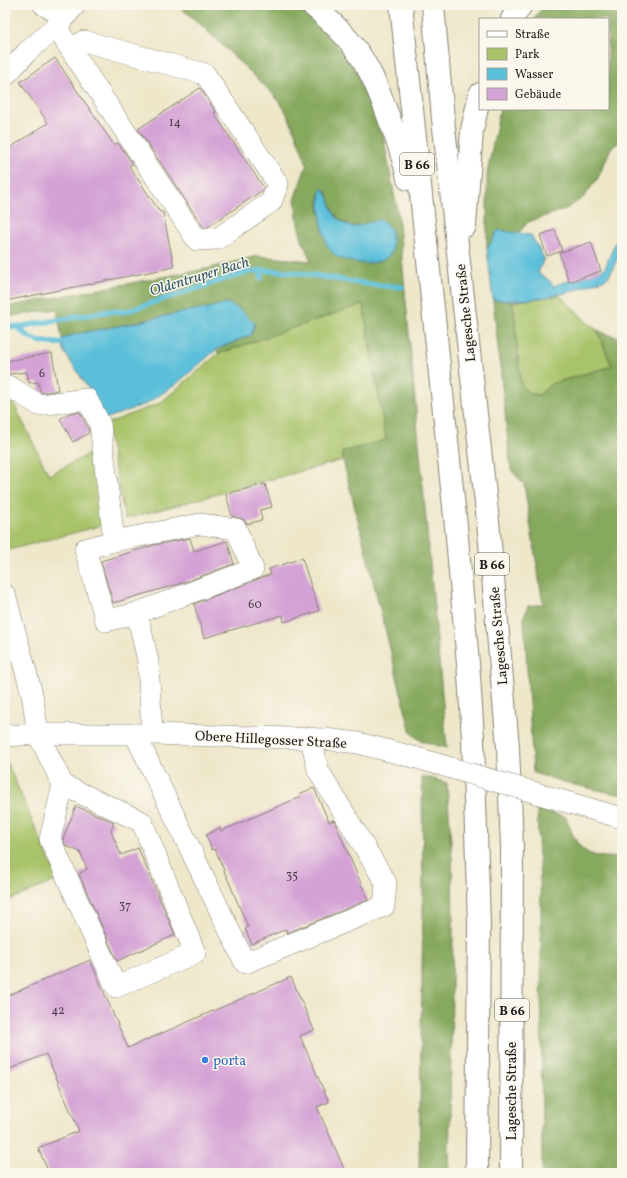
<svg xmlns="http://www.w3.org/2000/svg" width="627" height="1178" font-family="Vollkorn,serif">
<style>
.green{fill:#a8c369;stroke:#627042}
.forest{fill:#86a95d;stroke:#51623c;fill-rule:evenodd}
.water{fill:#5cbfda;stroke:#3c6e7b}
.lines{fill:none;stroke-linecap:round;stroke-linejoin:round}
.stream{stroke:#5cbfda;stroke-width:5.5}
.building{fill:#d4a2d5}
.minor-casing{stroke:#858273;stroke-width:22}
.highway-casing{stroke:#858273;stroke-width:24}
.minor{stroke:#fff;stroke-width:21}
.highway{stroke:#fff;stroke-width:22}
.minor-bridge-casing{stroke:#858273;stroke-width:22;stroke-linecap:butt}
.minor-bridge{stroke:#fff;stroke-width:21}
.shop-dot{fill:#3f7fe0;stroke:#fbf7ec;stroke-width:1.5}
.labels{text-anchor:middle;stroke-width:3;stroke-linejoin:round;paint-order:stroke}
.number-label{font-size:12px;fill:#4a3e4a}
.shield{fill:#fbf7ec;stroke:#5f5e5a;stroke-width:1}
.shield-label{font-size:13px;font-weight:bold;fill:#1c1c1c}
.street-label{font-size:14px;fill:#1c1c1c;stroke:#fbf7ec}
.shop-label{font-size:14px;fill:#366cbe;stroke:#fbf7ec;text-anchor:start}
.water-label{font-size:15px;font-style:italic;fill:#365d68;stroke:#fbf7ec}
</style>
<rect width="100%" height="100%" fill="#fbf7ec"/>
<filter id="ink" filterUnits="userSpaceOnUse"><feTurbulence type="fractalNoise" baseFrequency=".025" numOctaves="2"/><feDisplacementMap in="SourceGraphic" scale="8" xChannelSelector="R" yChannelSelector="G"/><feConvolveMatrix kernelMatrix="1 2 1 2 8 2 1 2 1" color-interpolation-filters="sRGB"/></filter>
<filter id="wash" filterUnits="userSpaceOnUse"><feTurbulence type="fractalNoise" baseFrequency=".012" numOctaves="4" result="noise"/><feDisplacementMap in="SourceGraphic" scale="16" xChannelSelector="R" yChannelSelector="G"/><feGaussianBlur stdDeviation="0.9" result="paint"/><feColorMatrix in="noise" values="0 0 0 0 0 0 0 0 0 0 0 0 0 0 0 0 0 1.4 0 .05"/><feComposite in="paint" operator="in"/></filter>
<g filter="url(#wash)">
<rect width="100%" height="100%" fill="#eee7ca"/>
<g class="green">
<path d="M559,295L587,322L597,330L612,366L551,384L539,395L528,393L521,384L513,302L534,299Z"/>
<path d="M363,303L386,440L342,452L343,460L125,519L106,424L160,403L218,354Z"/>
<path d="M12,400L49,475L93,452L107,524L5,551V401Z"/>
<path d="M5,758L58,880L5,902Z"/>
</g>
<g class="forest">
<path d="M177,5H293L312,19L331,38L356,71L364,88L378,120L383,136L398,214L447,748L421,741L411,733L343,460L342,452L386,440L363,304L218,354L217,349L251,335L207,308L188,311L129,324L75,334L62,339L57,309L5,317V307L210,268L257,256L311,261L302,240L298,225L295,197L307,164L293,127L285,110L273,94L198,22ZM320,192H327C333,212 332,217 353,227L322,223L319,208Z"/>
<path d="M544,5H622V140L611,148L598,178L584,197L566,209L528,222L518,234L498,231L487,249V174L500,109H608V19H534Z"/>
<path d="M493,300L513,302L521,384L528,393L539,395L551,384L612,366L597,330L609,335L622,338V795L575,785L533,773L524,617L528,606L543,604L524,484L511,470Z"/>
<path d="M422,776L447,783L452,858L453,930L449,1173H419L423,906Z"/>
<path d="M537,809L566,817C577,850 585,859 621,857L622,864V1173H542L541,907Z"/>
</g>
<g class="water">
<path d="M322,187C332,197 329,213 341,221C344,224 349,225 353,227L381,219L391,229C391,235 394,245 392,251C384,269 349,264 336,256C333,254 328,248 327,245C322,231 317,201 322,187Z"/>
<path d="M498,230L531,235L544,258L538,273L550,281L553,286L600,271L605,268L615,243L622,237C622,240 623,244 622,247C621,250 611,274 608,277C605,280 597,282 592,284C560,297 527,302 493,300L487,249Z"/>
<path d="M228,303L241,310L255,324L251,335L217,349L175,385L146,404L105,419L90,391L63,350L62,339L75,334L129,324L188,311L207,308Z"/>
</g>
<g class="lines">
<g class="stream">
<path d="M261,278V270"/>
<path d="M5,326L18,327L98,313L112,311L124,312L247,272C283,267 320,277 355,282C371,285 386,286 402,287"/>
<path d="M18,327C20,329 23,333 25,334C37,343 56,345 70,342"/>
</g>
</g>
<g id="blocks">
<g class="building">
<path d="M55,58L114,145L118,143L133,164L129,166L160,212H163L174,267L5,301V151L48,123L20,82Z"/>
<path d="M200,88L216,112L214,113L264,188L263,190L206,228H204L138,129Z"/>
<path d="M555,230L562,251L547,256L540,235Z"/>
<path d="M591,242L601,271L569,282L559,253Z"/>
<path d="M52,353L58,390L42,393L40,391L38,382L29,383L27,372L8,374L6,361Z"/>
<path d="M80,412L88,428L89,433L73,442L60,419L70,413Z"/>
<path d="M265,484L272,507L260,510L262,520L247,524L243,519L232,516L226,494Z"/>
<path d="M190,538L194,551L227,541L234,564L182,583L113,603L101,561L154,545Z"/>
<path d="M302,558L319,611L284,622L283,615L204,638L194,604L271,574L269,569Z"/>
<path d="M314,788L329,822L334,820L368,900L287,933L286,929L252,944L245,929L248,927L215,849L212,850L206,835L220,828L221,831L300,797L299,794Z"/>
<path d="M76,806L114,822L111,831L121,855L138,848L175,935L117,961L79,874L87,869L80,852L66,846L63,839Z"/>
<path d="M90,960L128,1048L291,977L314,1030L300,1036L329,1102L317,1107L346,1173H49L38,1148L79,1131L46,1054L5,1071V997Z"/>
</g>
</g>
</g>
<g filter="url(#ink)">
<use href="#blocks" fill-opacity="0" stroke="#858273" stroke-width="1"/>
<g class="lines">
<g class="minor-casing">
<g id="minor">
<path d="M44,5L65,17"/>
<path d="M56,27L197,240L217,239L271,202L278,184L205,74L84,41L71,50"/>
<path d="M5,76L27,52L56,27L75,5"/>
<path d="M5,385L10,387L39,405L87,399L100,424L114,541L85,549L106,621L137,613L148,661L152,734"/>
<path d="M114,541L200,524L236,529L253,569L137,613"/>
<path d="M5,595L32,694L38,734L63,785L142,822L195,953L116,987L50,839L63,785"/>
<path d="M135,734L245,963L384,906L386,883L318,770L311,738"/>
<path d="M5,736L38,734H152L324,739L358,743L417,758"/>
<path d="M570,803L622,818"/>
</g>
</g>
<g class="highway-casing">
<g id="highway">
<path d="M312,5C333,23 354,42 367,67C378,86 385,108 393,129C399,146 405,162 408,179"/>
<path d="M401,5L456,526L469,675L473,739L479,924L477,1173"/>
<path d="M433,5L443,119L488,521L508,747L512,847L511,1173"/>
<path d="M512,19L521,5"/>
<path d="M465,226L472,130L480,94"/>
</g>
</g>
<use href="#minor" class="minor"/>
<use href="#highway" class="highway"/>
<g class="minor-bridge-casing">
<path id="minor-bridge" d="M417,758L570,803"/>
</g>
<use href="#minor-bridge" class="minor-bridge"/>
</g>
</g>
<circle class="shop-dot" cx="205" cy="1060" r="4"/>
<g class="labels">
<g class="number-label">
<text x="175" y="126">14</text>
<text x="42" y="377">6</text>
<text x="255" y="608">60</text>
<text x="292" y="879">35</text>
<text x="125" y="909">37</text>
<text x="58" y="1014">42</text>
</g>
<g class="shield">
<rect x="400" y="153" width="34" height="22" rx="3"/>
<rect x="475" y="553" width="34" height="22" rx="3"/>
<rect x="495" y="999" width="34" height="22" rx="3"/>
</g>
<g class="shield-label">
<text x="417" y="169">B 66</text>
<text x="492" y="569">B 66</text>
<text x="512" y="1015">B 66</text>
</g>
<g class="street-label">
<text transform="translate(465 313) rotate(-96)" y="5">Lagesche Straße</text>
<text transform="translate(498 636) rotate(-95)" y="5">Lagesche Straße</text>
<text transform="translate(271 739) rotate(3)" y="5">Obere Hillegosser Straße</text>
<text transform="translate(511 1091) rotate(-90)" y="5">Lagesche Straße</text>
</g>
<g class="shop-label">
<text x="213" y="1065">porta</text>
</g>
<g class="water-label">
<text transform="translate(199 276) rotate(-17)" y="5">Oldentruper Bach</text>
</g>
</g>
<rect width="627" height="1178" fill="none" stroke="#fbf7ec" stroke-width="20"/>
<rect x="479" y="18" width="130" height="92" fill="#fbf7ec" stroke="#a29f99"/>
<rect x="487" y="31" width="20" height="6" fill="#ffffff" stroke="#a29f99"/>
<text x="515" y="38" font-size="12" fill="#1c1c1c">Straße</text>
<rect x="487" y="48" width="20" height="12" fill="#a8c369" stroke="#a29f99"/>
<text x="515" y="58" font-size="12" fill="#1c1c1c">Park</text>
<rect x="487" y="68" width="20" height="12" fill="#5cbfda" stroke="#a29f99"/>
<text x="515" y="78" font-size="12" fill="#1c1c1c">Wasser</text>
<rect x="487" y="88" width="20" height="12" fill="#d4a2d5" stroke="#a29f99"/>
<text x="515" y="98" font-size="12" fill="#1c1c1c">Gebäude</text>
</svg>
